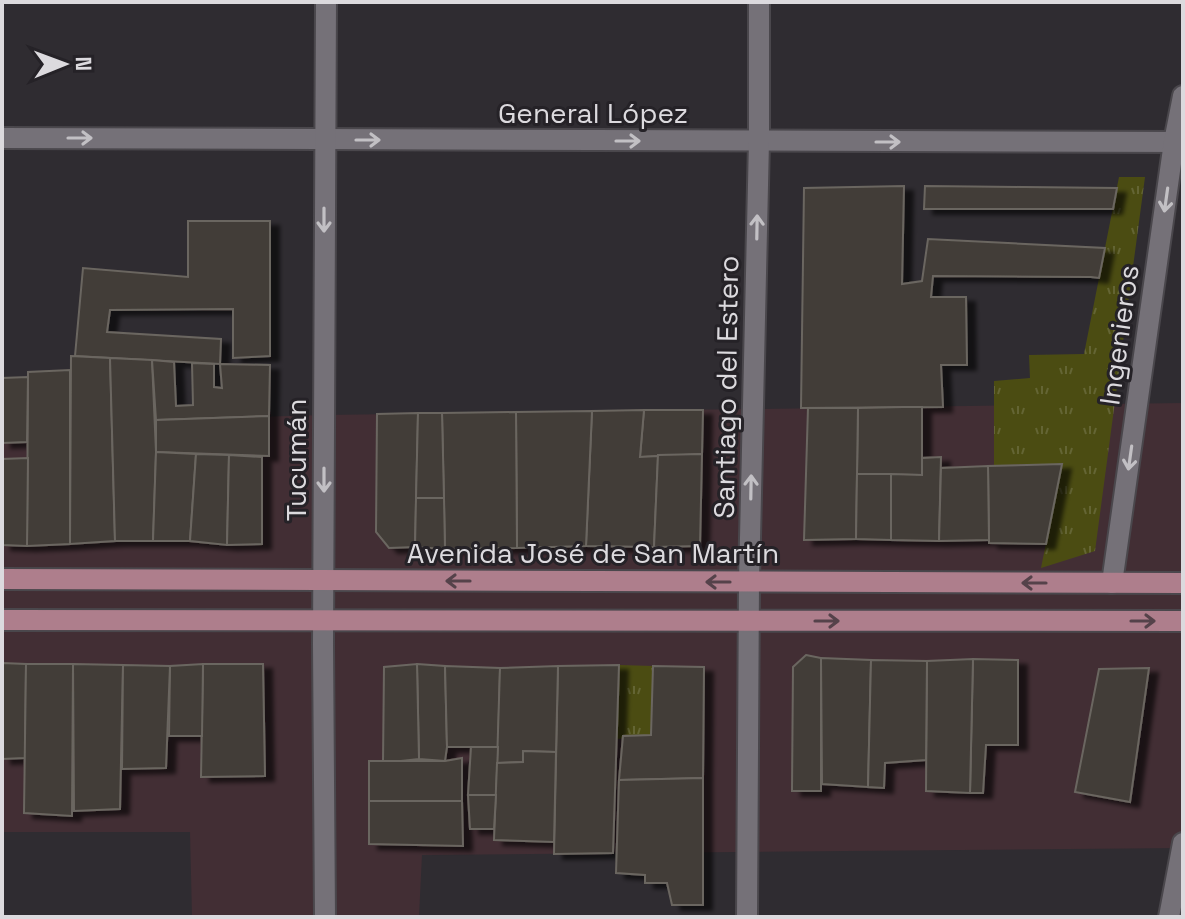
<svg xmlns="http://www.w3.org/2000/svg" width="1185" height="919" font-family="'Space Grotesk',sans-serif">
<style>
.commercial{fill:#422e34}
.grass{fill:url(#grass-tufts)}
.building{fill:#423d38;stroke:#6b6660;stroke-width:2;filter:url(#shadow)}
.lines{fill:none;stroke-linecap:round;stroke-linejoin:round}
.street-casing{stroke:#4a474c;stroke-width:24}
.primary-casing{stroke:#4a474c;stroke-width:24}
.street{stroke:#757178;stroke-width:20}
.primary{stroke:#ae7e8c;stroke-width:20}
.oneway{stroke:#c2c0c4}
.oneway2{stroke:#55424a}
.labels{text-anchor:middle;stroke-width:6;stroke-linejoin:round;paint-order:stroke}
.street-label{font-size:28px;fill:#dcdade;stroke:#252227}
</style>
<defs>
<pattern id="grass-tufts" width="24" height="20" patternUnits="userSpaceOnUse" patternTransform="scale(2)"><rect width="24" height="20" fill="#4b4c12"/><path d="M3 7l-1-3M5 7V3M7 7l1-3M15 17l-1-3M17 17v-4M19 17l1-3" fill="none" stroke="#646534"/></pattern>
<filter id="shadow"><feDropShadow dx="9" dy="5" stdDeviation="2" flood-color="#0009"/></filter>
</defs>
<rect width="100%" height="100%" fill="#2f2c31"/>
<path class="commercial" d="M1183,403V914L1170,916L1181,848L422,855L419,917H192L190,832H2V424L324,415Z"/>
<g class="grass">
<path d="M1119,177H1145L1095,551L1041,568L1062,464L994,465V381L1030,378L1029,355L1084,354Z"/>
<path d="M619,665L653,666L651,735L617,739Z"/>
</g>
<g class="building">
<path d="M904,186L902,284L922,281L928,239L1105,248L1099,278L1091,277L933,276L931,297H966L967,365H941L943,407L801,408L804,188Z"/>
<path d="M925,186L1117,188L1113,209H924Z"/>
<path d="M188,221H270V356L233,358V309L110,310L107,332L221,339L220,364L75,356L83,268L188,277Z"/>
<path d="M71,356L110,358L115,541L70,544Z"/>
<path d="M110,358L152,360L156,452L153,541H115Z"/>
<path d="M152,360L174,362L176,406L193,405L192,363L214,364V387L222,388L220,364L270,365L269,416L156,420Z"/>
<path d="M70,370V544L27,546L28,372Z"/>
<path d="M28,377L27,442L2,443V378Z"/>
<path d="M903,407H922V475L857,474L858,408Z"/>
<path d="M808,408H858L856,539L804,540Z"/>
<path d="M644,410H703L702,454L640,457Z"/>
<path d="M644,410L640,457L658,456L654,547L586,546L592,411Z"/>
<path d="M592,411L586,546L517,548L516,412Z"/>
<path d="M516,412L517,548L445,549L442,413Z"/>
<path d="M418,413L415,547L389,548L376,532L377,414Z"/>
<path d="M418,413H442L444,498H416Z"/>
<path d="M269,416V456L156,452V420Z"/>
<path d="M156,452L196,454L190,541H153Z"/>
<path d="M196,454L229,455L227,545L190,541Z"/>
<path d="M702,454L700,546L654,547L658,455Z"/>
<path d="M229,455L262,457V544L227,545Z"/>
<path d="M941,457L939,541L891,540V474L922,475V458Z"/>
<path d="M28,458L27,546L2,545V459Z"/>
<path d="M1062,464L1046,544L989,543L988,466Z"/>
<path d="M988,466L989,540L939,541L941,468Z"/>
<path d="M857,474H891V540L856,539Z"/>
<path d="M416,498H444L445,549L415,547Z"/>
<path d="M806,655L821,658V791H792L793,667Z"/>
<path d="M821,658L871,660L868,787L822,784Z"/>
<path d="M973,659L1018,660V745H986L983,793H970Z"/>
<path d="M973,659L970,793L926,791L927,661Z"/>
<path d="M871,660L927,661L926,760L885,763L884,788L868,787Z"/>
<path d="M2,663L26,664L25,758L2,759Z"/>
<path d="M26,664H73L72,816L24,813Z"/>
<path d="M73,664L123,665L120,809L74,811Z"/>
<path d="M203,664H263L265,776L201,777Z"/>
<path d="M203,664L202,736H169L170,666Z"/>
<path d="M417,664L445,666L447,747L445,761L419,759Z"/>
<path d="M417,664L419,759L383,763L384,667Z"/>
<path d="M123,665L170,666L166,768L122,769Z"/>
<path d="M619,665L613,853L554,854L558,666Z"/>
<path d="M445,666L500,668L498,747H447Z"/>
<path d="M558,666L556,752L523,751V762L497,763L500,668Z"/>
<path d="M653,666L704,667L703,778L619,780L623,736L651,735Z"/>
<path d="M1149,668L1130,802L1075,792L1099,669Z"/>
<path d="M471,747H498L496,795H468Z"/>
<path d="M523,751L556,752L554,842L494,840L497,763L523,762Z"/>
<path d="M462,758V801H369V761H445Z"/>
<path d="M703,778V905H672L667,883H645V875L616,873L619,780Z"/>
<path d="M468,795H496L494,829H470Z"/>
<path d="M369,801H462L463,846L369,844Z"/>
</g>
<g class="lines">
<g class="street-casing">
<g id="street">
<path d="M2,138L1183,142"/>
<path d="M1112,583L1174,142L1183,96"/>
<path d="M325,917L323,644L326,2"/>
<path d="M747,917L749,582L759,141V2"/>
<path d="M1169,917L1183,843"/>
</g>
</g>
<g class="primary-casing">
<g id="primary">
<path d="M2,579L1183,583"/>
<path d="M2,620L1183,621"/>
</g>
</g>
<use href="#street" class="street"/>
<use href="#primary" class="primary"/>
</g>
<defs><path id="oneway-shaft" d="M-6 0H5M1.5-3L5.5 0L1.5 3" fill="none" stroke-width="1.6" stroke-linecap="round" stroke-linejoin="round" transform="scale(2)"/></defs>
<g class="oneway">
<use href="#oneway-shaft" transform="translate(80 138)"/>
<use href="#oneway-shaft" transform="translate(368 140)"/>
<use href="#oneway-shaft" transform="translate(628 141)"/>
<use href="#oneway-shaft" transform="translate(888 142)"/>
<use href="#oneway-shaft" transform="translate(1166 200) rotate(98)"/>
<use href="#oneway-shaft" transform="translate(324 220) rotate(90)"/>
<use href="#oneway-shaft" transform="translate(757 227) rotate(-89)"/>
<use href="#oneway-shaft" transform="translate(1130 458) rotate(98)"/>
<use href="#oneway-shaft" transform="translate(324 480) rotate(90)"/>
<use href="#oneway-shaft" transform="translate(751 487) rotate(-89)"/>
</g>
<g class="oneway2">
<use href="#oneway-shaft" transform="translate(458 581) rotate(-180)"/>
<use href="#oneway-shaft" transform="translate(718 582) rotate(-180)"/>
<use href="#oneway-shaft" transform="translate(1034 583) rotate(-180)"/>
<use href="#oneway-shaft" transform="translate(827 621)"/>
<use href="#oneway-shaft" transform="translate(1143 621)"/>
</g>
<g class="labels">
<g class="street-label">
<text x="593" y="123">General López</text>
<text transform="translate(1119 335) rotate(-82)" y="10">Ingenieros</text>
<text transform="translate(726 387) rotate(-89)" y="10">Santiago del Estero</text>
<text transform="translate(296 460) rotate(-90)" y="10">Tucumán</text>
<text x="593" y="563">Avenida José de San Martín</text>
</g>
</g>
<rect width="1185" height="919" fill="none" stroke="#dcdade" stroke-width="8"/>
<g transform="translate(64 64) rotate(89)" stroke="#252227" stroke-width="6" paint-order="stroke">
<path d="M0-6L14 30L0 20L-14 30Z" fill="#dcdade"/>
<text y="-12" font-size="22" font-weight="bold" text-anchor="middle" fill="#dcdade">N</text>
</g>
</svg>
